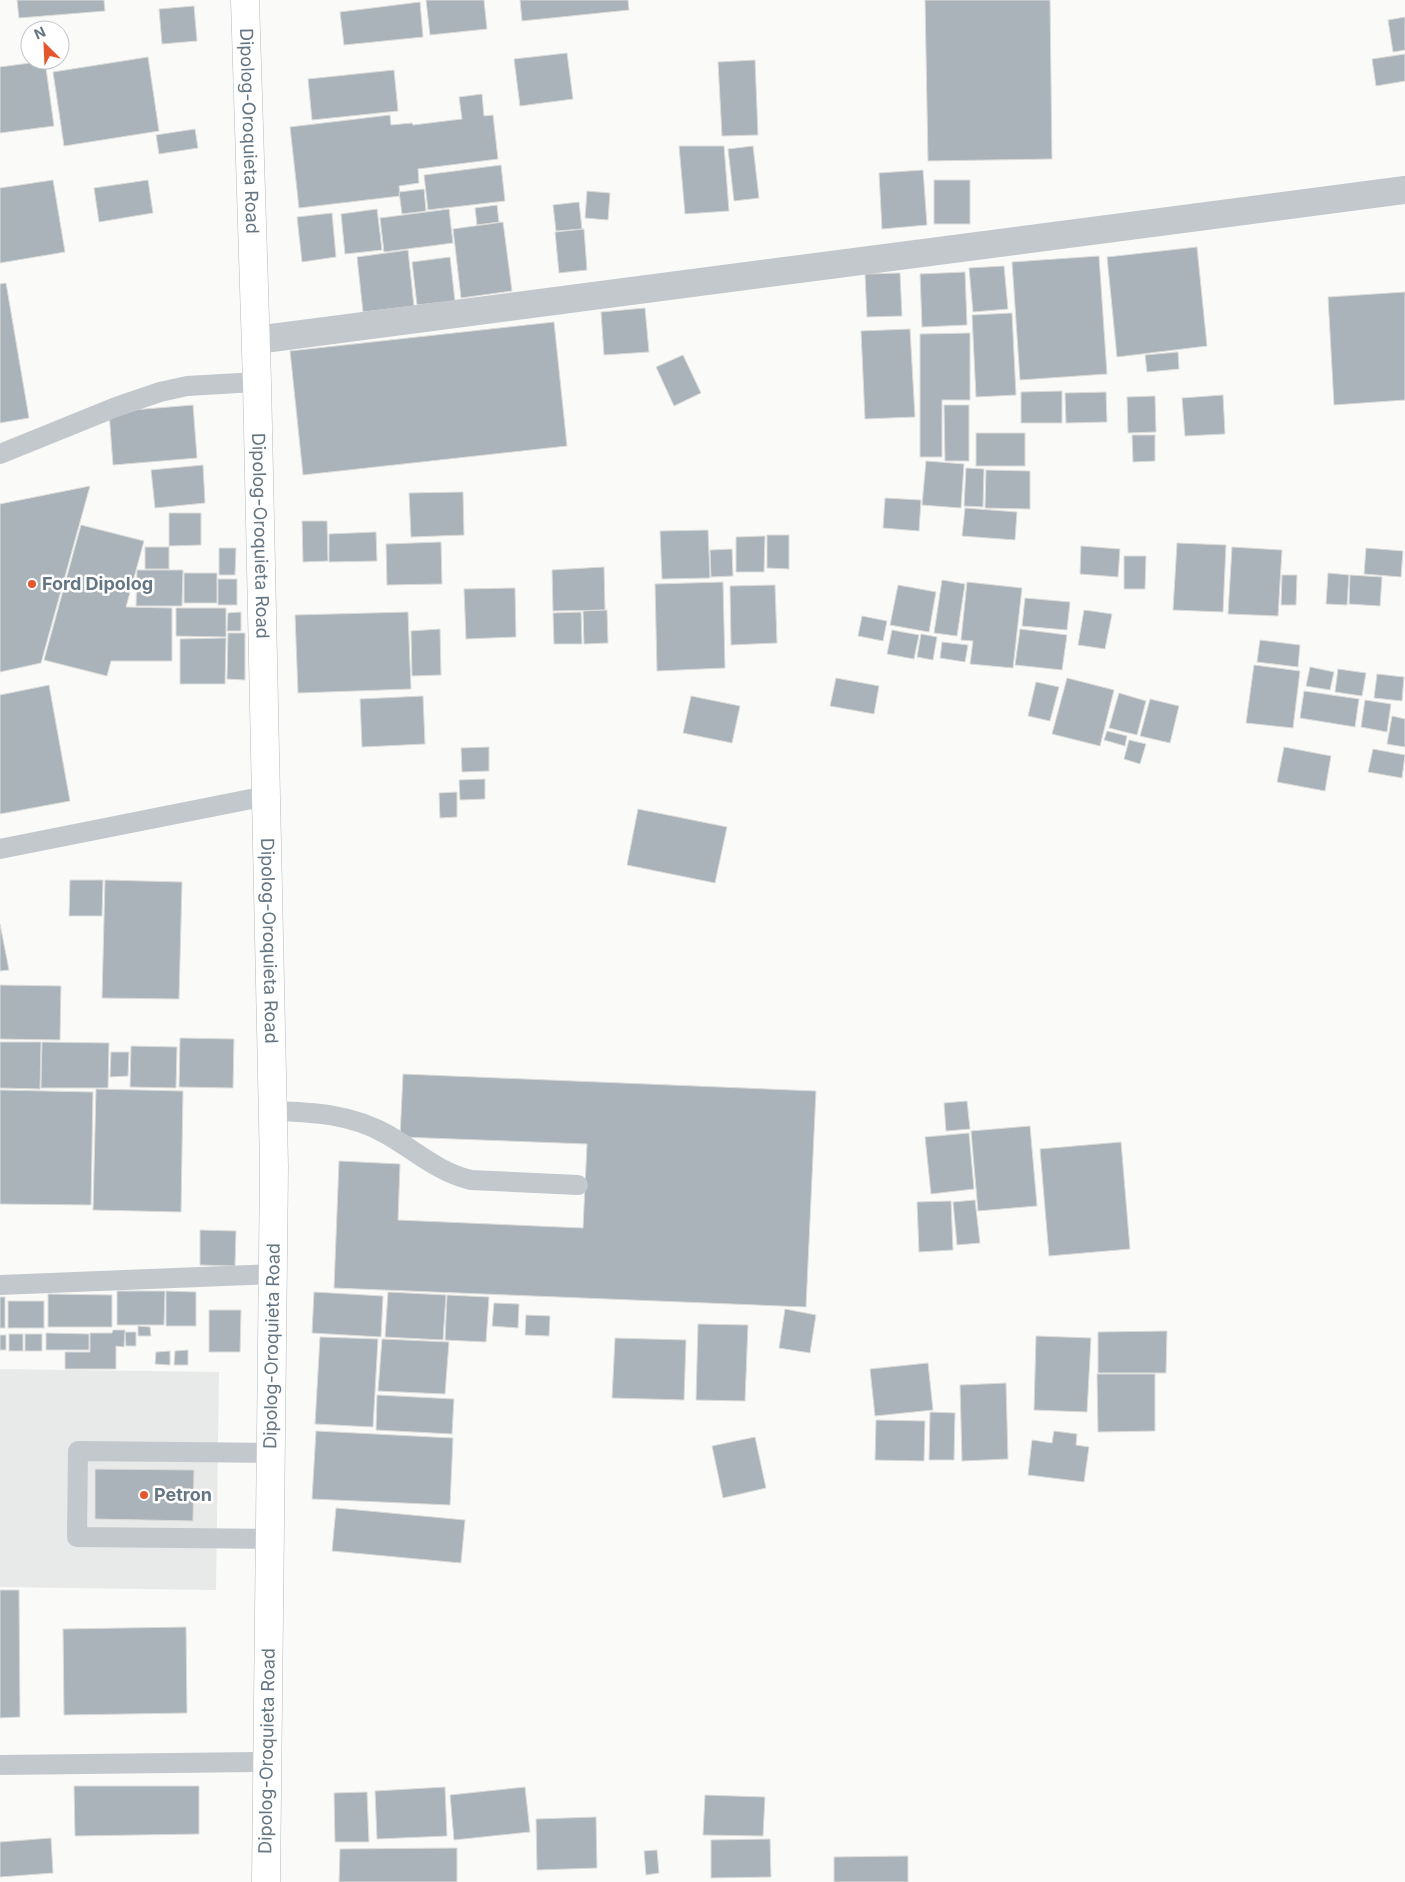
<svg xmlns="http://www.w3.org/2000/svg" width="1405" height="1882" font-family="Inter,sans-serif">
<style>
.built{fill:#e8e9e9}
.building{fill:#aab3b9;stroke:#dcdcda}
.lines{fill:none;stroke-linecap:round;stroke-linejoin:round}
.primary-casing{stroke:#b5babe;stroke-width:29}
.lane{stroke:#c3c8cc;stroke-width:20}
.street{stroke:#c3c8cc;stroke-width:28}
.primary{stroke:#fff;stroke-width:28}
.poi-dot{fill:#e4572e;stroke:#fff;stroke-width:2}
.labels{text-anchor:middle;stroke-width:5;stroke-linejoin:round;paint-order:stroke}
.street-label{font-size:18px;fill:#657683;stroke:#fff}
.poi-label{font-size:18px;font-weight:bold;fill:#657683;stroke:#fff;text-anchor:start}
</style>
<rect width="100%" height="100%" fill="#fafaf8"/>
<path class="built" d="M0,1369L219,1372L216,1590L0,1587Z"/>
<g class="building">
<path d="M17,0H104L105,11L19,18Z"/>
<path d="M426,0H484L487,29L430,35Z"/>
<path d="M520,0H628L629,10L522,21Z"/>
<path d="M925,0H1050L1052,159L928,161Z"/>
<path d="M420,2L423,37L344,45L340,12Z"/>
<path d="M194,6L197,41L162,44L159,9Z"/>
<path d="M1405,17V50L1393,52L1388,20Z"/>
<path d="M567,53L573,99L520,106L514,59Z"/>
<path d="M1405,54V81L1376,86L1372,59Z"/>
<path d="M148,57L159,131L64,146L53,72Z"/>
<path d="M755,60L758,135L722,136L718,62Z"/>
<path d="M45,61L54,126L0,133V67Z"/>
<path d="M394,70L398,111L312,120L308,79Z"/>
<path d="M482,94L484,116L493,115L498,159L418,169L419,183L399,186L400,196L299,208L290,127L390,115L391,125L412,123L413,125L462,119L459,97Z"/>
<path d="M195,129L198,148L159,154L156,135Z"/>
<path d="M679,146H724L729,211L685,214Z"/>
<path d="M753,146L759,198L734,201L728,149Z"/>
<path d="M501,165L505,201L428,210L424,175Z"/>
<path d="M923,170L927,225L882,229L879,173Z"/>
<path d="M53,180L65,252L0,263V188Z"/>
<path d="M148,180L153,213L99,222L94,188Z"/>
<rect x="934" y="180" width="36" height="44"/>
<path d="M424,189L426,211L402,214L399,192Z"/>
<path d="M587,191L610,193L608,220L585,218Z"/>
<path d="M579,202L582,229L556,231L553,205Z"/>
<path d="M497,205L499,222L477,225L475,208Z"/>
<path d="M377,209L382,250L345,254L341,214Z"/>
<path d="M449,209L453,243L384,252L380,218Z"/>
<path d="M332,213L336,257L302,262L297,217Z"/>
<path d="M503,222L512,291L461,298L453,229Z"/>
<path d="M584,229L587,270L559,273L555,232Z"/>
<path d="M1197,247L1207,346L1117,357L1107,257Z"/>
<path d="M408,250L414,306L363,312L357,257Z"/>
<path d="M1099,256L1107,374L1020,380L1012,262Z"/>
<path d="M450,257L455,301L417,305L412,262Z"/>
<path d="M1004,266L1008,309L973,312L969,268Z"/>
<path d="M965,272L967,325L922,327L920,274Z"/>
<path d="M900,273L902,316L867,317L865,274Z"/>
<path d="M6,283L29,418L0,423V284Z"/>
<path d="M1405,292V400L1334,405L1328,297Z"/>
<path d="M645,308L649,352L604,355L601,312Z"/>
<path d="M1012,313L1016,395L976,397L972,315Z"/>
<path d="M554,322L567,446L303,475L290,351Z"/>
<path d="M910,329L915,417L865,419L861,331Z"/>
<path d="M970,333V400H942V457H920V334Z"/>
<path d="M1178,352L1179,369L1147,372L1145,355Z"/>
<path d="M683,355L701,393L674,406L656,367Z"/>
<path d="M1062,391V423H1021V392Z"/>
<path d="M1106,392L1107,422L1066,423L1065,393Z"/>
<path d="M1223,395L1225,434L1185,436L1182,398Z"/>
<path d="M1155,396L1156,432L1128,433L1127,397Z"/>
<path d="M193,405L197,458L113,465L109,412Z"/>
<path d="M944,405H969V461H945Z"/>
<rect x="976" y="433" width="49" height="33"/>
<path d="M1132,435H1155V461L1133,462Z"/>
<path d="M926,461L964,464L961,508L922,505Z"/>
<path d="M203,465L205,503L155,508L151,470Z"/>
<path d="M966,468L984,469L983,507L964,506Z"/>
<path d="M986,470L1030,471V509L985,508Z"/>
<path d="M90,486L41,663L0,672V504Z"/>
<path d="M463,492L464,535L411,537L409,493Z"/>
<path d="M885,498L921,500L919,531L883,528Z"/>
<path d="M965,508L1017,512L1015,540L962,536Z"/>
<path d="M169,513H201V545L169,546Z"/>
<path d="M302,521H327L328,561L303,562Z"/>
<path d="M81,525L144,541L126,607L172,608V661H111L107,676L44,660Z"/>
<path d="M708,530L710,578L662,579L660,531Z"/>
<path d="M376,532L377,561L329,562V534Z"/>
<path d="M767,535H789V569L767,568Z"/>
<path d="M765,536L764,572H736V537Z"/>
<path d="M441,542L442,584L387,585L386,544Z"/>
<path d="M1177,543L1226,545L1223,612L1173,610Z"/>
<path d="M1081,546L1120,549L1118,577L1080,574Z"/>
<rect x="145" y="547" width="24" height="22"/>
<path d="M1232,547L1282,550L1278,616L1228,614Z"/>
<path d="M219,548H236L235,575H219Z"/>
<path d="M1366,548L1403,551L1401,577L1364,574Z"/>
<path d="M732,549L733,576L711,577L710,550Z"/>
<path d="M1124,556H1146L1145,589H1124Z"/>
<path d="M604,567L605,610L553,611L552,570Z"/>
<path d="M137,570H183L182,606H136Z"/>
<rect x="184" y="573" width="33" height="30"/>
<path d="M1328,573L1349,575L1347,605L1326,604Z"/>
<path d="M1282,575H1297L1296,605H1281Z"/>
<path d="M1350,575L1382,577L1380,606L1349,604Z"/>
<rect x="218" y="579" width="19" height="26"/>
<path d="M942,580L965,584L957,636L934,633Z"/>
<path d="M723,582L725,668L657,671L655,584Z"/>
<path d="M967,582L1022,588L1013,668L970,664L973,641L961,640Z"/>
<path d="M775,585L777,643L731,645L730,586Z"/>
<path d="M898,585L936,592L929,632L890,625Z"/>
<path d="M515,588L516,637L466,639L464,589Z"/>
<path d="M1025,598L1070,602L1067,630L1022,626Z"/>
<path d="M176,608H226V637L176,636Z"/>
<path d="M607,610L608,643L584,644L583,611Z"/>
<path d="M1084,610L1112,614L1105,649L1078,645Z"/>
<path d="M241,612V631H227L228,613Z"/>
<path d="M408,612L411,689L298,693L295,615Z"/>
<path d="M581,612L582,644H554L553,613Z"/>
<path d="M862,616L887,621L883,641L858,636Z"/>
<path d="M440,629L441,675L412,676L411,631Z"/>
<path d="M1020,629L1067,635L1062,670L1015,665Z"/>
<path d="M892,630L919,635L914,659L887,654Z"/>
<path d="M228,633H245V680L227,679Z"/>
<path d="M921,634L937,637L933,660L917,657Z"/>
<path d="M226,638L225,684H180V639Z"/>
<path d="M1260,640L1300,645L1298,667L1257,662Z"/>
<path d="M942,642L968,645L965,662L940,658Z"/>
<path d="M1254,665L1300,671L1293,728L1246,723Z"/>
<path d="M1310,667L1334,672L1330,690L1306,686Z"/>
<path d="M1338,669L1366,673L1362,696L1335,692Z"/>
<path d="M1377,674L1404,677L1402,701L1374,698Z"/>
<path d="M836,678L879,686L874,714L830,706Z"/>
<path d="M1067,678L1114,690L1100,746L1052,734Z"/>
<path d="M1036,682L1059,687L1050,721L1028,716Z"/>
<path d="M49,685L70,801L0,814V695Z"/>
<path d="M1304,691L1359,699L1355,727L1300,718Z"/>
<path d="M1119,693L1146,701L1137,735L1109,728Z"/>
<path d="M423,696L425,744L362,747L360,699Z"/>
<path d="M691,696L740,706L732,743L683,733Z"/>
<path d="M1150,699L1179,706L1170,743L1140,736Z"/>
<path d="M1365,700L1391,704L1387,732L1361,727Z"/>
<path d="M1392,716L1405,719V747L1387,744Z"/>
<path d="M1107,731L1127,736L1125,746L1104,740Z"/>
<path d="M1129,740L1146,744L1140,764L1124,759Z"/>
<path d="M489,747V771L462,772L461,748Z"/>
<path d="M1284,747L1331,756L1325,791L1277,782Z"/>
<path d="M1373,749L1405,755L1402,778L1368,772Z"/>
<path d="M485,779V799L460,800L459,780Z"/>
<path d="M457,792V817L440,818L439,793Z"/>
<path d="M638,809L727,827L715,883L627,865Z"/>
<path d="M70,880H103L102,916H69Z"/>
<path d="M105,880L182,882L179,999L102,998Z"/>
<path d="M0,924L9,970L0,971Z"/>
<path d="M0,985L61,986L60,1040L0,1039Z"/>
<path d="M180,1038L234,1039L233,1088L179,1087Z"/>
<path d="M0,1042H41L40,1089L0,1088Z"/>
<path d="M42,1042L109,1043L108,1088H41Z"/>
<path d="M131,1046L177,1047L176,1088L130,1087Z"/>
<path d="M111,1052H129L128,1076L110,1077Z"/>
<path d="M403,1074L816,1091L806,1307L334,1288L339,1161L400,1164L398,1220L583,1228L587,1144L400,1137Z"/>
<path d="M96,1089L183,1091L181,1212L93,1210Z"/>
<path d="M0,1090L93,1092L91,1205L0,1204Z"/>
<path d="M967,1101L970,1129L946,1131L944,1103Z"/>
<path d="M1030,1126L1037,1206L978,1211L971,1131Z"/>
<path d="M969,1133L974,1189L931,1194L925,1137Z"/>
<path d="M1121,1142L1130,1249L1049,1256L1040,1149Z"/>
<path d="M975,1200L980,1243L957,1245L953,1202Z"/>
<path d="M951,1201L953,1250L919,1252L917,1202Z"/>
<path d="M200,1230L236,1231L235,1266L200,1265Z"/>
<path d="M117,1291H165L164,1325H117Z"/>
<path d="M166,1291L196,1292V1326H166Z"/>
<path d="M314,1292L383,1296L381,1337L312,1333Z"/>
<path d="M388,1292L446,1295L443,1340L385,1337Z"/>
<path d="M48,1294L112,1295V1327H48Z"/>
<path d="M447,1295L489,1297L486,1342L445,1340Z"/>
<rect x="0" y="1297" width="5" height="31"/>
<rect x="8" y="1301" width="36" height="27"/>
<path d="M494,1303L519,1304L518,1328L492,1326Z"/>
<path d="M785,1309L816,1315L810,1353L779,1348Z"/>
<path d="M209,1310H241L240,1352H209Z"/>
<path d="M526,1315L550,1316L549,1336L525,1335Z"/>
<path d="M698,1324L748,1325L745,1401L696,1400Z"/>
<path d="M138,1326L150,1327L151,1336H138Z"/>
<path d="M113,1330H125L124,1347L116,1346V1369H65V1352H90V1333H112Z"/>
<path d="M1167,1331L1166,1373H1098V1332Z"/>
<path d="M125,1332H136V1346H126Z"/>
<path d="M46,1333L89,1334V1350H46Z"/>
<rect x="9" y="1334" width="14" height="17"/>
<rect x="25" y="1334" width="17" height="17"/>
<rect x="0" y="1335" width="6" height="15"/>
<path d="M1036,1336L1091,1338L1087,1412L1034,1410Z"/>
<path d="M320,1337L378,1339L373,1427L315,1424Z"/>
<path d="M615,1338L686,1340L684,1400L612,1398Z"/>
<path d="M382,1339L449,1342L445,1394L378,1391Z"/>
<path d="M188,1350V1365H174L175,1351Z"/>
<path d="M170,1351V1365L155,1364L156,1352Z"/>
<path d="M928,1363L933,1410L875,1416L870,1369Z"/>
<path d="M1097,1374H1155V1431L1098,1432Z"/>
<path d="M1006,1383L1008,1459L962,1461L960,1385Z"/>
<path d="M377,1395L454,1399L452,1434L376,1430Z"/>
<path d="M930,1412L955,1413L954,1460H929Z"/>
<path d="M876,1420L925,1421L924,1461L875,1460Z"/>
<path d="M316,1431L453,1438L450,1505L312,1499Z"/>
<path d="M1054,1431L1077,1434L1076,1445L1089,1447L1084,1482L1028,1475L1032,1440L1052,1443Z"/>
<path d="M755,1437L766,1488L723,1498L712,1446Z"/>
<path d="M95,1469L194,1470L193,1521L95,1519Z"/>
<path d="M336,1508L465,1520L461,1563L332,1551Z"/>
<path d="M0,1590H19L20,1717L0,1718Z"/>
<path d="M186,1627L187,1713L64,1715L63,1629Z"/>
<path d="M74,1786H199V1834L75,1836Z"/>
<path d="M445,1787L447,1836L377,1839L375,1791Z"/>
<path d="M525,1787L530,1832L454,1840L450,1795Z"/>
<path d="M367,1792L369,1842H335L334,1793Z"/>
<path d="M705,1795L765,1797L763,1836L703,1835Z"/>
<path d="M596,1817L597,1868L537,1870L536,1819Z"/>
<path d="M51,1838L53,1873L0,1877V1842Z"/>
<path d="M770,1839L771,1877L711,1878V1840Z"/>
<path d="M457,1848V1882H339L340,1849Z"/>
<path d="M657,1850L659,1873L646,1875L644,1851Z"/>
<path d="M908,1856V1882H834V1857Z"/>
</g>
<g class="lines">
<g class="primary-casing">
<g id="primary">
<path id="s1" d="M245,0L257,382L274,1167L266,1882"/>
</g>
</g>
<g class="lane">
<path d="M0,454L116,407L160,392L187,386L257,382"/>
<path d="M0,849L266,796"/>
<path d="M272,1111C313,1112 352,1114 388,1135C417,1152 438,1172 471,1180L578,1185"/>
<path d="M0,1285L273,1274"/>
<path d="M270,1539L77,1537L78,1451L271,1453"/>
<path d="M0,1765L267,1762"/>
</g>
<path class="street" d="M256,340L1405,190"/>
<use href="#primary" class="primary"/>
</g>
<g class="poi-dot">
<circle cx="32" cy="584" r="5"/>
<circle cx="144" cy="1495" r="5"/>
</g>
<g class="labels">
<g class="street-label">
<text dy="6" stroke="none"><textPath href="#s1" startOffset="131">Dipolog-Oroquieta Road</textPath></text>
<text dy="6" stroke="none"><textPath href="#s1" startOffset="536">Dipolog-Oroquieta Road</textPath></text>
<text dy="6" stroke="none"><textPath href="#s1" startOffset="941">Dipolog-Oroquieta Road</textPath></text>
<text transform="translate(272 1346) rotate(-89)" y="6">Dipolog-Oroquieta Road</text>
<text transform="translate(267 1751) rotate(-89)" y="6">Dipolog-Oroquieta Road</text>
</g>
<g class="poi-label">
<text x="42" y="590">Ford Dipolog</text>
<text x="154" y="1501">Petron</text>
</g>
</g>
<g transform="translate(45 45) rotate(336)"><circle r="24" fill="#ffffff" stroke="#c1c8cd"/>
<path d="M0-4L9 19L0 12L-9 19Z" fill="#e4572e"/>
<text y="-8" font-size="14" font-weight="bold" text-anchor="middle" fill="#657683">N</text>
</g>
</svg>
